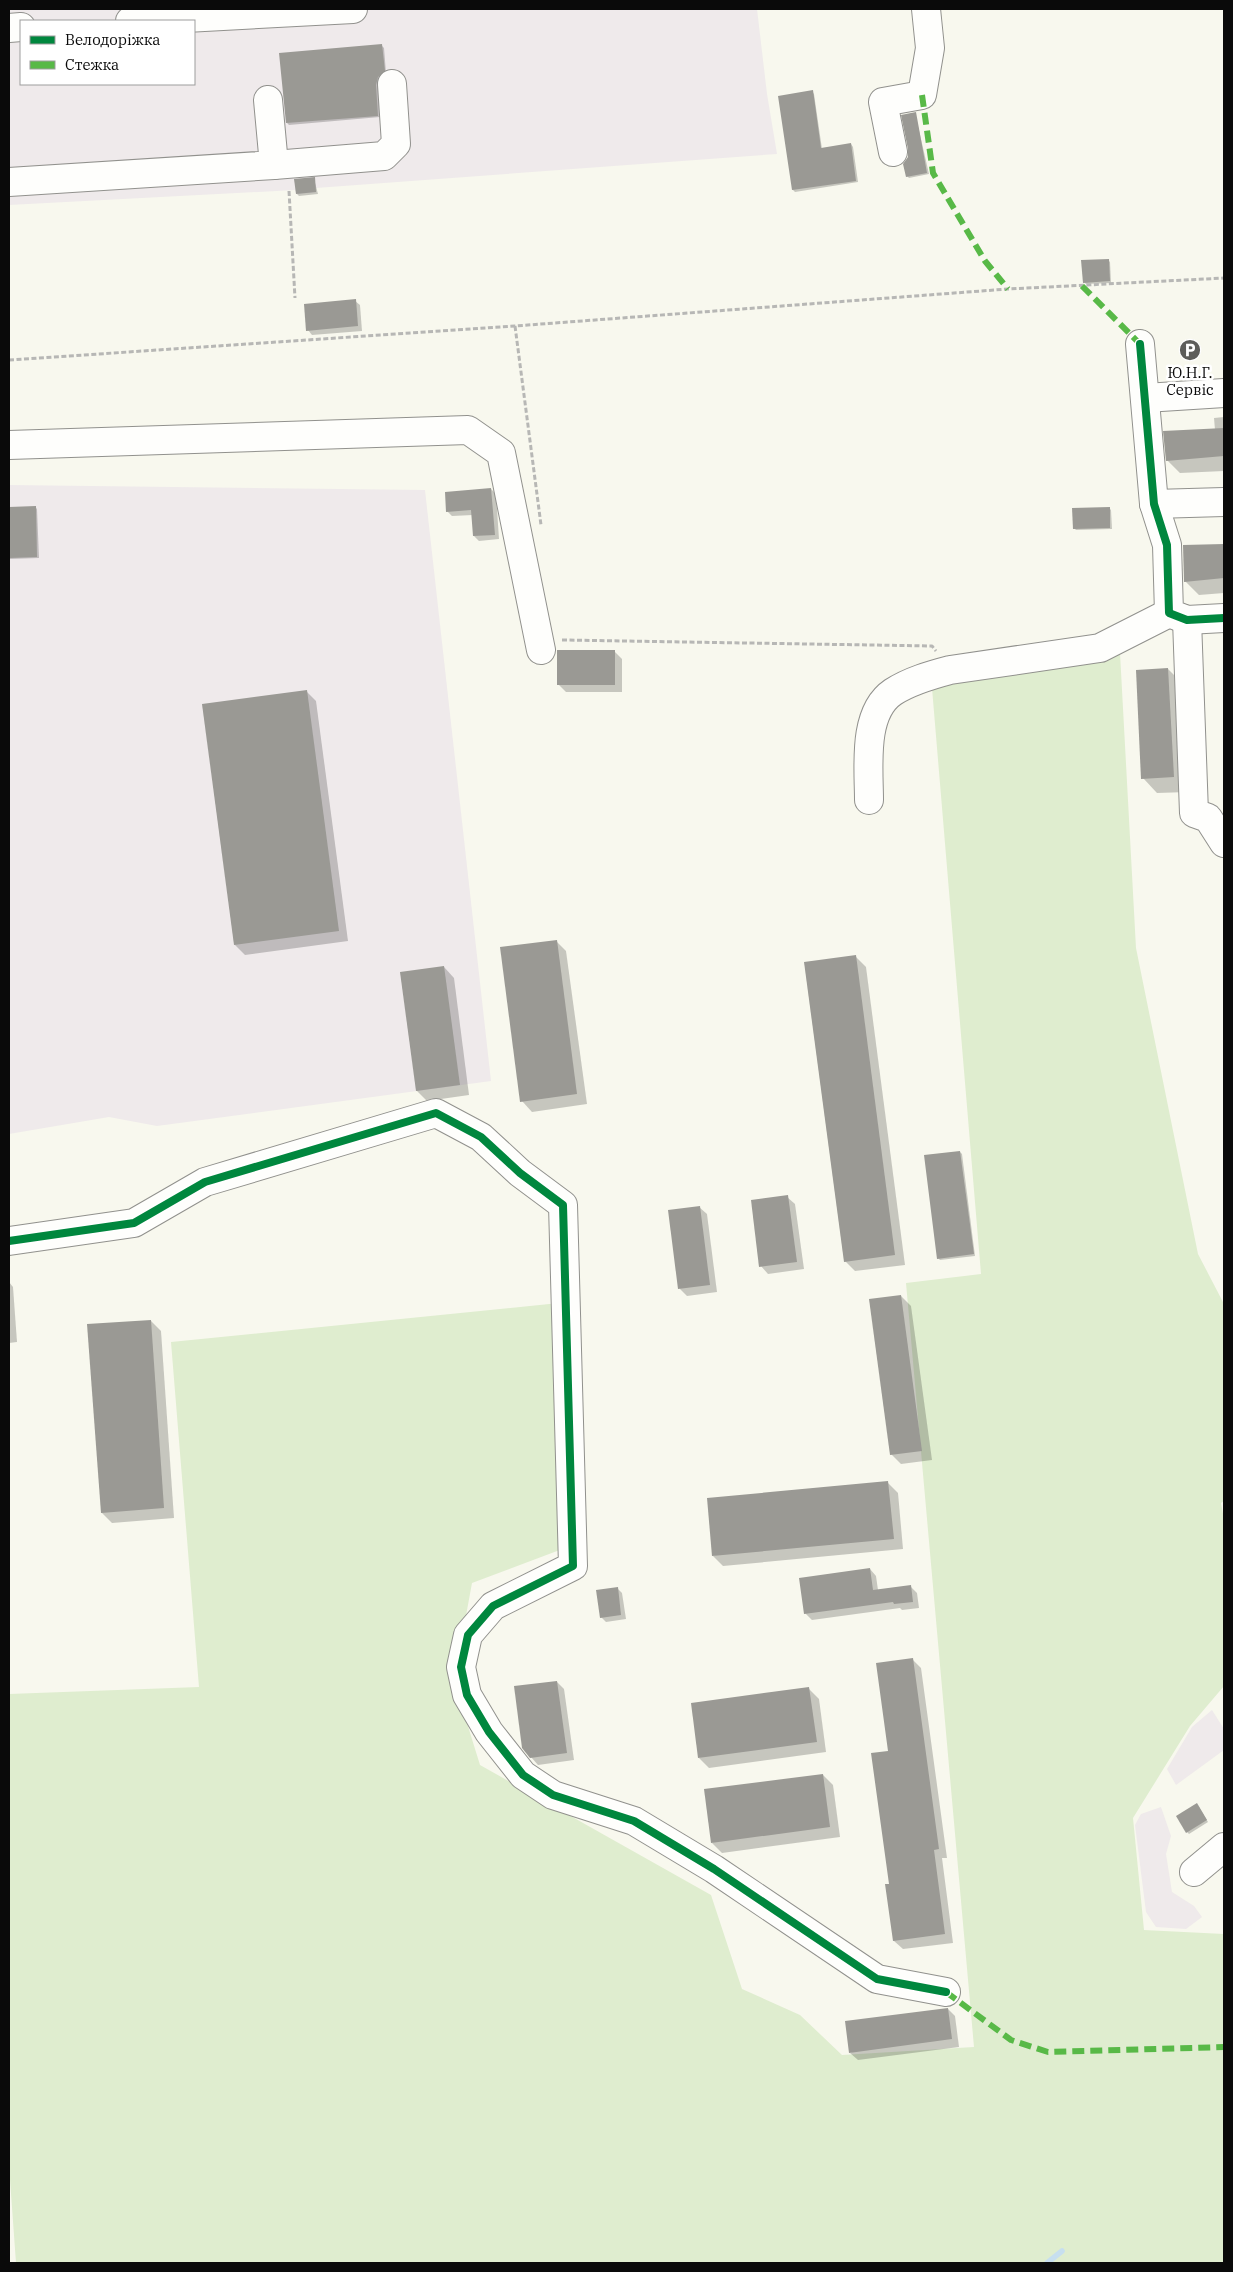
<svg xmlns="http://www.w3.org/2000/svg" width="1233" height="2272" font-family="'IBM Plex Serif',serif">
<style>
.industrial{fill:#efeaeb;fill-rule:evenodd}
.green{fill:#dfedcf}
.shadow{fill:#0003}
.lines{fill:none;stroke-linecap:round;stroke-linejoin:round}
.stream{stroke:#c7dfef;stroke-width:5.5}
.building{fill:#9a9994}
.minor-casing{stroke:#91918d;stroke-width:30}
.path{stroke:#b7b7b5;stroke-width:3;stroke-dasharray:5 2.5;stroke-linecap:butt}
.minor{stroke:#fefefc;stroke-width:28}
.quiet{stroke:#58b947;stroke-width:6;stroke-dasharray:12 6;stroke-linecap:butt}
.cycleway-casing{stroke:#fff;stroke-width:11}
.cycleway{stroke:#00873e;stroke-width:8}
.labels{text-anchor:middle;stroke-width:5;stroke-linejoin:round;paint-order:stroke}
.poi-label{font-size:15px;fill:#0a0a0a;stroke:#fff}
</style>
<rect width="100%" height="100%" fill="#f8f8ee"/>
<g class="industrial">
<path d="M9,9H757L767,94L777,154L316,188V192L296,194L295,190L9,205ZM21,21H194V84H21Z"/>
<path d="M9,485L425,490L491,1081L157,1126L109,1117L9,1134Z"/>
<path d="M1212,1710L1224,1729V1750L1176,1785L1167,1769L1192,1727Z"/>
<path d="M1161,1807L1171,1836L1166,1854L1172,1892L1194,1906L1202,1917L1186,1929L1156,1927L1146,1912L1135,1825L1141,1814Z"/>
</g>
<path class="green" d="M1120,653L1136,948L1198,1254L1224,1304V1501L1221,1503L1224,1519V1686L1190,1726L1133,1818L1144,1930L1224,1934V2263H16L9,2166V1694L199,1687L171,1342L559,1303L565,1548L472,1583L454,1681L480,1765L711,1895L742,1989L800,2015L842,2055L974,2047L906,1283L981,1274L932,688Z"/>
<g class="shadow">
<path d="M382,46L384,48L386,73L380,79L378,87L380,117L289,125L287,123Z"/>
<path d="M812,92L814,94L822,149L851,144L853,147L858,182L795,192L793,190Z"/>
<path d="M915,113L929,174L909,178L907,176Z"/>
<path d="M314,179L318,194L299,196L297,194Z"/>
<path d="M1108,260L1110,262L1111,283L1086,284L1084,282Z"/>
<path d="M355,301L360,305L362,331L312,335L308,330Z"/>
<path d="M1224,417V471L1180,473L1167,460L1215,430L1214,418Z"/>
<path d="M491,489L496,494L499,539L479,541L474,536L473,515L452,516L447,511Z"/>
<path d="M35,507L37,509L39,558L9,559V509Z"/>
<path d="M1109,508L1111,510L1112,529L1076,530L1074,528Z"/>
<path d="M1223,538H1224V593L1199,595L1185,581L1224,546Z"/>
<path d="M614,651L622,659V692H566L558,684Z"/>
<path d="M1168,669L1183,684L1188,792L1157,793L1143,778Z"/>
<path d="M306,691L316,701L348,941L245,955L235,945Z"/>
<path d="M556,941L566,951L587,1104L532,1112L522,1101Z"/>
<path d="M856,957L866,967L905,1265L855,1271L845,1261Z"/>
<path d="M444,967L454,978L469,1095L427,1101L417,1091Z"/>
<path d="M960,1152L962,1154L975,1256L940,1260L938,1258Z"/>
<path d="M787,1197L795,1204L804,1269L768,1274L761,1266Z"/>
<path d="M699,1207L707,1214L717,1292L687,1296L680,1289Z"/>
<path d="M9,1282L13,1287L17,1342L9,1343Z"/>
<path d="M901,1296L911,1306L932,1460L901,1464L891,1454Z"/>
<path d="M151,1321L161,1331L174,1518L112,1523L102,1513Z"/>
<path d="M888,1483L898,1493L903,1549L723,1566L713,1556Z"/>
<path d="M870,1569L876,1576L878,1590L910,1586L917,1593L919,1608L902,1610L900,1608L812,1620L805,1613Z"/>
<path d="M617,1588L622,1593L626,1619L606,1622L601,1617Z"/>
<path d="M912,1659L921,1668L947,1858H942L953,1943L903,1949L894,1941L890,1752Z"/>
<path d="M557,1682L564,1689L574,1760L538,1765L531,1757Z"/>
<path d="M809,1689L819,1699L826,1752L709,1768L699,1758Z"/>
<path d="M823,1775L833,1785L840,1837L722,1853L712,1843Z"/>
<path d="M1199,1807L1208,1822L1189,1834L1187,1832Z"/>
<path d="M948,2009L955,2016L959,2047L858,2060L850,2053Z"/>
</g>
<g class="lines">
<path class="stream" d="M1047,2263L1062,2251"/>
</g>
<g class="building">
<path d="M382,44L385,71L378,77L376,85L378,116L286,123L279,53Z"/>
<path d="M813,90L821,148L851,143L856,181L792,190L778,96Z"/>
<path d="M916,112L927,173L906,177L903,164L908,157V149L901,115Z"/>
<path d="M315,177L316,192L296,194L294,179Z"/>
<path d="M1109,259L1110,281L1083,283L1081,260Z"/>
<path d="M356,299L358,326L306,331L304,304Z"/>
<path d="M1224,428V456L1166,461L1163,431Z"/>
<path d="M491,488L495,535L473,536L471,510L446,512L445,492Z"/>
<path d="M36,506L37,557L9,558V507Z"/>
<path d="M1110,507V528L1073,529L1072,508Z"/>
<path d="M1224,544V578L1184,582L1183,545Z"/>
<rect x="557" y="650" width="58" height="35"/>
<path d="M1168,668L1174,777L1141,779L1136,670Z"/>
<path d="M307,690L339,931L234,945L202,704Z"/>
<path d="M557,940L577,1094L520,1102L500,947Z"/>
<path d="M856,955L895,1255L844,1262L804,962Z"/>
<path d="M444,966L460,1085L416,1091L400,972Z"/>
<path d="M960,1151L974,1254L937,1259L924,1155Z"/>
<path d="M788,1195L797,1262L759,1267L751,1200Z"/>
<path d="M700,1206L710,1285L678,1289L668,1210Z"/>
<path d="M901,1295L922,1451L890,1455L869,1299Z"/>
<path d="M151,1320L164,1508L101,1513L87,1324Z"/>
<path d="M888,1481L894,1539L712,1556L707,1498Z"/>
<path d="M870,1568L873,1590L911,1585L913,1602L894,1604L893,1602L804,1614L799,1578Z"/>
<path d="M618,1587L621,1615L600,1618L596,1590Z"/>
<path d="M913,1658L939,1849L934,1850L945,1934L893,1941L885,1884H889L871,1753L888,1751L876,1663Z"/>
<path d="M557,1681L567,1753L530,1758L522,1748L514,1686Z"/>
<path d="M809,1687L817,1742L698,1758L691,1703Z"/>
<path d="M823,1774L830,1827L711,1843L704,1789Z"/>
<path d="M1197,1803L1207,1820L1186,1833L1176,1816Z"/>
<path d="M948,2008L952,2039L849,2053L845,2021Z"/>
</g>
<g class="lines">
<g class="minor-casing">
<g id="minor">
<path d="M130,21L353,9"/>
<path d="M9,28L21,27"/>
<path d="M893,152L883,102L922,95L930,48L926,9"/>
<path d="M274,165L384,156L396,144L392,84"/>
<path d="M9,182L274,165L268,100"/>
<path d="M1140,344L1154,504L1167,545L1169,613L1187,620L1224,618"/>
<path d="M1145,398L1224,393"/>
<path d="M9,445L468,430L501,453L541,650"/>
<path d="M1154,504L1224,502"/>
<path d="M1187,620L1194,813L1208,818L1224,843"/>
<path d="M869,800C869,768 862,713 893,692C910,681 931,675 950,670L1100,648L1169,613"/>
<path d="M9,1241L134,1223L205,1182L436,1113L481,1137L520,1173L563,1205L573,1566L493,1606L468,1635L461,1667L467,1695L489,1732L523,1775L553,1795L634,1821L714,1869L877,1979L946,1992"/>
<path d="M1194,1872L1224,1847"/>
</g>
</g>
<g class="path">
<path d="M289,191L295,298"/>
<path d="M515,326L541,525"/>
<path d="M9,360L515,326L1008,289L1224,278"/>
<path d="M562,640L932,646L936,651"/>
</g>
<use href="#minor" class="minor"/>
<g class="quiet">
<path d="M922,95L933,173L985,261L1008,289"/>
<path d="M1082,286L1140,344"/>
<path d="M946,1992L1011,2040L1048,2052L1224,2047"/>
</g>
<g class="cycleway-casing">
<g id="cycleway">
<path d="M1140,344L1154,504L1167,545L1169,613L1187,620L1224,618"/>
<path d="M9,1241L134,1223L205,1182L436,1113L481,1137L520,1173L563,1205L573,1566L493,1606L468,1635L461,1667L467,1695L489,1732L523,1775L553,1795L634,1821L714,1869L877,1979L946,1992"/>
</g>
</g>
<use href="#cycleway" class="cycleway"/>
</g>
<defs>
<g id="parking-disc" transform="scale(1.125)"><circle r="9.5" fill="#5d5d5a" stroke="#fff"/><path d="M-3.5-5.5H1a3.5 3.5 0 0 1 0 7H-1V5.5H-3.5ZM-1-3.4V-.6H.8a1.4 1.4 0 0 0 0-2.8Z" fill="#fff"/></g>
</defs>
<g fill-rule="evenodd">
<use href="#parking-disc" x="1190" y="350"/>
</g>
<g class="labels">
<g class="poi-label">
<text x="1190" y="378">Ю.Н.Г.<tspan x="1190" dy="17">Сервіс</tspan></text>
</g>
</g>
<rect width="1233" height="2272" fill="none" stroke="#0a0a0a" stroke-width="20"/>
<rect x="20" y="20" width="175" height="65" fill="#ffffff" stroke="#9d9d9d"/>
<rect x="30" y="36" width="25" height="8" fill="#00873e" stroke="#9d9d9d"/>
<text x="65" y="45" font-size="15" fill="#0a0a0a">Велодоріжка</text>
<rect x="30" y="61" width="25" height="8" fill="#58b947" stroke="#9d9d9d"/>
<text x="65" y="70" font-size="15" fill="#0a0a0a">Стежка</text>
</svg>
